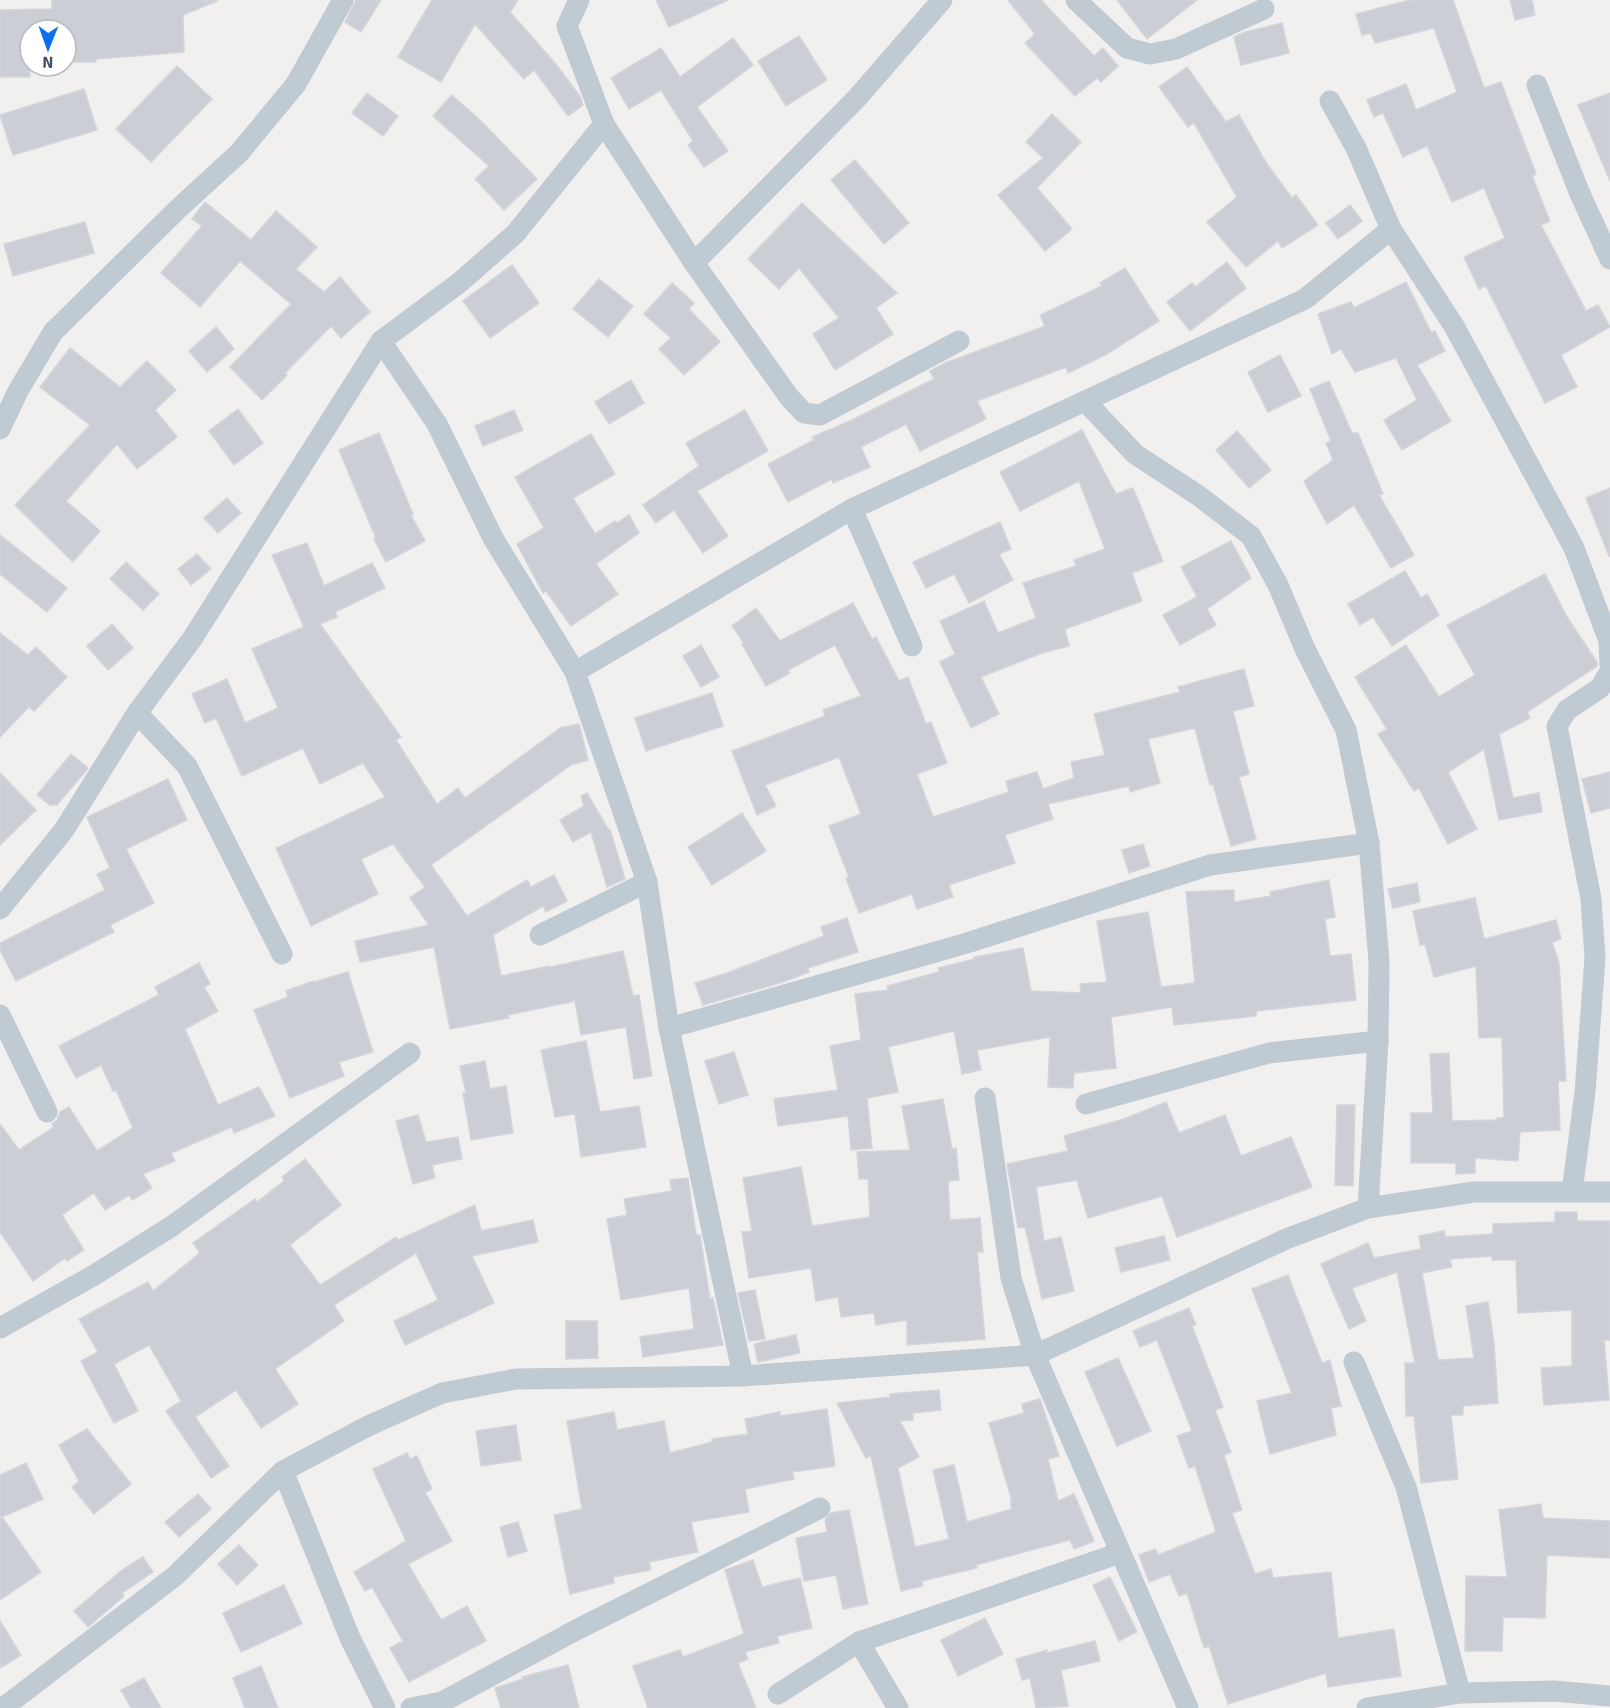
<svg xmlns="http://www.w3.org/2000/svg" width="1610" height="1708" font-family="Signika,sans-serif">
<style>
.building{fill:#cbced4;stroke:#d3d5db;stroke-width:1.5}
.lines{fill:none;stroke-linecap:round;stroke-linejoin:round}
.street{stroke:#bfcad2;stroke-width:21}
</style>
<rect width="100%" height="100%" fill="#f2efef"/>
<g class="building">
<path d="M52,0H217V1L183,15L184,52L96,59V62H66V30H30V77H0V10L52,9Z"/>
<path d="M356,0H381L361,32L345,22Z"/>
<path d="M432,0H518L510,12L555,63L580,96L583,105L568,116L534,70L524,79L475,24L441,82L398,57Z"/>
<path d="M656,0H728L669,27Z"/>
<path d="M1008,0H1041L1094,56L1103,48L1118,66L1101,82L1097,78L1075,96L1025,43L1035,34Z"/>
<path d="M1117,0H1197L1147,39Z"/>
<path d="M1410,0H1453L1484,88L1501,82L1536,174L1532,176L1550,221L1541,225L1586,311L1598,305L1610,327L1561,355L1577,387L1545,403L1486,286L1479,289L1464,257L1505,238L1484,188L1452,202L1427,146L1403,157L1383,113L1374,117L1367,100L1406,84L1416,110L1457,92L1434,28L1375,43L1371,33L1362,35L1356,14Z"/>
<path d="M1510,0H1532L1535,15L1515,20Z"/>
<path d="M1282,23L1289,53L1241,65L1234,37L1245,32Z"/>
<path d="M799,36L827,80L786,106L758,61Z"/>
<path d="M733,38L753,65L697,107L728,151L704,167L688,145L693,141L661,90L629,109L611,78L661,48L680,77Z"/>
<path d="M177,66L212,99L151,162L116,129Z"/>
<path d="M1187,67L1226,122L1239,115L1267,164L1292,198L1296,195L1318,225L1282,248L1278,241L1246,267L1207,222L1237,197L1194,123L1188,127L1159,87Z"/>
<path d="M84,89L97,130L13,155L0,115Z"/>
<path d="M367,93L398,116L383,136L352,113Z"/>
<path d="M1610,93V181L1578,105Z"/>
<path d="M452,95L481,121L537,179L504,210L475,179L489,166L433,116Z"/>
<path d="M1052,114L1081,142L1037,188L1072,229L1045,251L998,195L1043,158L1026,142Z"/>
<path d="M855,160L909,223L884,244L831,180Z"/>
<path d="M205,202L251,240L276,211L317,247L296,269L324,292L340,277L370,312L341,338L331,326L285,373L287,375L262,400L230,367L291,304L240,261L200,307L161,273L202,226L192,219Z"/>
<path d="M802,203L897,293L876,308L893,334L835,370L813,334L839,318L799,268L779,289L748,259Z"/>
<path d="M1350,205L1362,221L1338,239L1326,223Z"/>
<path d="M85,222L94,253L13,276L4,244Z"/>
<path d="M1227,262L1246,288L1190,331L1167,302L1192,283L1195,287Z"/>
<path d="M512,265L539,303L490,338L463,301Z"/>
<path d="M1125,268L1159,321L1105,355L1068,373L1066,367L977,401L986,419L920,451L906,424L861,447L870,467L833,483L832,479L788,502L768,464L814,440L812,437L850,421L934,379L930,371L945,363L1045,326L1040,315L1102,286L1100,283Z"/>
<path d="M599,279L633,306L608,337L573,309Z"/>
<path d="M1406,282L1431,332L1435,331L1445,351L1417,365L1451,421L1402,450L1384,420L1417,400L1396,358L1355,372L1341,349L1332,354L1318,314L1351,302L1354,308Z"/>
<path d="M672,283L694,303L689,309L720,342L684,375L659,349L671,338L644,314Z"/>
<path d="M216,327L234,349L207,372L189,351Z"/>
<path d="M70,348L120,387L147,361L176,390L155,410L177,437L137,469L117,444L66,501L100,531L73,562L15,505L90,425L40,387Z"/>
<path d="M1280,355L1301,396L1268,412L1248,372Z"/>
<path d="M631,380L644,403L609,424L595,402Z"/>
<path d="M1329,381L1352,433H1358L1383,494L1379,495L1414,555L1391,568L1354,505L1327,524L1304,481L1333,460L1326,443L1331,441L1310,389Z"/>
<path d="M238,409L263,443L234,465L209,431Z"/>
<path d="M514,410L523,430L483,446L475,426Z"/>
<path d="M745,410L768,451L697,491L728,536L703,553L674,510L656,523L643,505L699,466L686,443Z"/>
<path d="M1082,430L1116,494L1133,488L1163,561L1132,573L1142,601L1065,629L1069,646L1042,653L981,677L999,714L971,728L940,662L955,654L940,621L984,601L998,633L1036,618L1023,583L1076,566L1074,560L1105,549L1079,481L1020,511L1000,472Z"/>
<path d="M1237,431L1271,470L1249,488L1216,450Z"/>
<path d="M379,433L413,514L411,515L425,541L386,562L374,539L376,538L339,450Z"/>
<path d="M591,434L615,474L573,498L595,534L615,521L617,523L629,515L639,533L596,564L618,594L571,626L546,591L543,593L517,544L544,528L515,477Z"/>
<path d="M1610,488V556H1609L1586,498Z"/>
<path d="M227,498L241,513L218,533L204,518Z"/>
<path d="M1000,522L1011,549L999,554L1013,580L969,603L954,574L926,588L913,562Z"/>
<path d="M0,535L67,588L47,612L0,574Z"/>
<path d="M1231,541L1251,578L1207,609L1216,625L1180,645L1163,615L1197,597L1181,567Z"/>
<path d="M307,543L324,586L372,563L385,588L335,612L337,617L320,624L401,737L396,740L437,804L458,788L465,798L560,728L579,724L588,760L571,765L431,865L467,916L527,880L531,887L554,875L567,901L546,912L543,906L493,935L501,976L550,966L551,967L623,951L633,996L639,995L652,1076L634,1079L626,1027L581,1035L575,1001L508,1015L509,1018L450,1029L434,947L360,962L355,941L429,925L410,898L425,887L393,844L361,859L378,894L311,926L276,848L385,797L363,763L320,784L303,748L242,776L216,718L205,723L192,694L227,679L245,723L278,708L252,649L304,627L272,555Z"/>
<path d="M197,554L211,569L191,585L178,569Z"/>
<path d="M126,562L159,594L143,610L110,579Z"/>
<path d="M1405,571L1421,598L1427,594L1439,615L1392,646L1373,617L1360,625L1348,604Z"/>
<path d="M1545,574L1567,617L1597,662V666L1527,712L1530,718L1499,734L1513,798L1539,793L1542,812L1499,820L1484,749L1448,772L1477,829L1448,844L1419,788L1414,791L1378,734L1387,729L1355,677L1406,645L1439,697L1475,675L1447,625Z"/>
<path d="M853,603L872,639L876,637L899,681L908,677L926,724L931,722L947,763L917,774L933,817L1009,792L1006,781L1037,772L1043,789L1074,778L1071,762L1105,755L1094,714L1180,692L1178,687L1244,669L1254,706L1233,711L1249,774L1239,777L1256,839L1231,846L1213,784L1210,785L1195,728L1148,739L1160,783L1130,792L1129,786L1048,804L1053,819L1005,835L1015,863L949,885L953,897L917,909L912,894L859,913L846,878L849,877L829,826L861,814L839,757L765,785L776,806L757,815L732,751L825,716L823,710L861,696L835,645L788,670L790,673L766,686L742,644L744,643L732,626L756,608L780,641Z"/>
<path d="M112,624L133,648L108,670L87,646Z"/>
<path d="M0,633L28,655L36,647L67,677L34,711L29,707L0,737Z"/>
<path d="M701,645L719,677L701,687L683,656Z"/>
<path d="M712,693L723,726L646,751L635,718Z"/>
<path d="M71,754L88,768L57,805H50L37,795Z"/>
<path d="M1610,772V808L1591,813L1582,779Z"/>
<path d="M0,773L36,810L0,845Z"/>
<path d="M168,779L187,820L126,849L154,903L110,925L114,932L16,981L0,950V943L105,890L97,874L110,868L87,817Z"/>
<path d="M587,793L608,829H610L625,879L607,887L591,832L573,842L560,820L584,806L581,796Z"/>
<path d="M742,813L766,851L712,885L688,847Z"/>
<path d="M1143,844L1150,866L1129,873L1122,850Z"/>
<path d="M1329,880L1335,917L1325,919L1330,956L1351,954L1356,1000L1256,1011V1016L1174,1025L1172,1007L1111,1017L1116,1068L1074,1073L1073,1088L1048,1087L1050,1037L977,1050L981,1070L962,1074L954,1031L888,1047L898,1092L867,1098L872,1148L851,1150L848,1116L778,1126L774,1099L838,1090L830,1046L861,1040L855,994L888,990L887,986L939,972L938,968L975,959L974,957L1023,948L1031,991L1081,993L1080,984L1107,982L1097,921L1148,912L1161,987L1195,983L1186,892L1234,890V902L1271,896L1270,892Z"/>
<path d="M1417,883L1420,902L1393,908L1388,889Z"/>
<path d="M1475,898L1484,939L1556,920L1561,939L1552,942L1559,963L1566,1081H1558L1560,1130L1520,1132L1518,1161L1475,1158V1173L1456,1174V1163H1411V1113H1433L1430,1054L1449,1053L1452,1121L1497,1120V1118H1504L1502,1037L1479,1038L1476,966L1434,977L1425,944L1420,945L1413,911Z"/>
<path d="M847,918L858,952L808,968L809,972L783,982L703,1005L695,983L727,973L824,936L821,927Z"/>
<path d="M199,963L210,984L204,987L218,1011L185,1029L218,1105L259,1087L275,1116L234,1133L232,1127L171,1153L175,1161L143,1174L152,1188L132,1200L129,1195L105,1210L94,1193L62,1215L84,1250L67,1261L65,1258L33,1281L0,1232V1124L19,1150L54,1127L52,1124L57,1120L60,1112L69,1107L97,1151L133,1128L116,1090L113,1091L101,1065L76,1078L59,1046L159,995L155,987Z"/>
<path d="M348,972L373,1052L339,1062L344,1076L290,1098L254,1010L288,997L286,991L313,981L314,982Z"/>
<path d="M586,1041L600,1112L639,1106L646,1147L581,1157L575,1114L555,1117L541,1050Z"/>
<path d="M734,1052L748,1095L719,1104L705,1061Z"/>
<path d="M485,1061L490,1089L506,1086L513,1133L471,1140L463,1093H466L460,1066Z"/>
<path d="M943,1099L952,1149L956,1148L959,1180L948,1181L950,1220L980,1218L983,1252H977L985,1339L907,1345V1320L876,1325L874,1313L841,1317L838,1297L816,1301L811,1268L749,1278L742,1232L752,1231L743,1178L801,1167L812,1226L870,1217L868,1179H859L857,1152L910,1150L902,1106Z"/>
<path d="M1166,1102L1179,1133L1225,1115L1241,1156L1291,1137L1312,1187L1177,1237L1162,1196L1088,1218L1077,1180L1036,1187L1044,1241L1061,1237L1074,1291L1042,1299L1025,1227L1018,1228L1007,1164L1068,1151L1064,1136L1124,1119Z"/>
<path d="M1337,1105H1355L1353,1186L1335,1185Z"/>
<path d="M418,1115L426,1142L458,1137L462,1159L432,1165L435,1178L413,1184L396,1121Z"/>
<path d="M305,1159L341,1205L290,1245L320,1285L396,1237L398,1240L475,1205L481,1231L533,1220L538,1242L472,1256L494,1303L405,1345L394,1321L438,1300L416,1253L334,1305L344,1321L275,1369L298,1404L261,1428L236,1390L195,1417L229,1466L211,1478L166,1411L181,1401L149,1345L114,1364L138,1411L114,1423L81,1361L98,1352L79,1319L148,1282L153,1291L200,1253L193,1243L255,1199L257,1202L284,1181L282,1177Z"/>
<path d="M688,1178L696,1235H700L710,1299L713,1298L723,1345L643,1357L640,1337L694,1329L689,1288L621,1300L607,1219L627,1215L624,1199L672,1191L670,1180Z"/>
<path d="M1555,1212H1577V1221H1610V1340H1604L1609,1400L1544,1405L1541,1368L1572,1366V1310L1518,1313L1516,1260H1492V1256L1450,1259L1452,1267L1422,1273L1438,1360L1474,1358L1466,1306L1488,1302L1494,1343L1498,1403L1463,1406V1415H1451L1458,1479L1421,1483L1414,1416H1406L1405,1363H1415L1397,1272L1352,1288L1366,1321L1349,1329L1321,1264L1368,1243L1374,1258L1421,1249L1419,1236L1444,1231L1445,1237L1493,1234V1224L1555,1222Z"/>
<path d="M1164,1236L1170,1260L1121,1272L1115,1248Z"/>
<path d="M1288,1275L1322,1363L1330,1360L1341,1406L1331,1408L1336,1435L1270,1454L1257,1401L1292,1393L1252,1289Z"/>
<path d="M755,1290L765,1339L749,1341L738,1293Z"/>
<path d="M1189,1308L1196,1325L1192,1326L1223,1407L1215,1410L1231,1452L1224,1455L1242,1510L1232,1513L1255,1574L1271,1569L1273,1578L1331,1572L1338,1638L1394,1629L1401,1676L1328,1687L1326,1673L1228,1704L1209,1646L1204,1648L1187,1593L1179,1596L1170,1574L1149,1582L1139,1555L1155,1549L1158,1555L1216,1532L1195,1466L1189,1468L1177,1436L1192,1431L1157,1340L1140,1347L1133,1331Z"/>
<path d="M566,1321H597L598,1358L566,1359Z"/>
<path d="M796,1335L800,1353L758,1362L754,1344Z"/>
<path d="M1118,1358L1151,1431L1117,1446L1085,1372Z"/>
<path d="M939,1390L941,1410L913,1413V1420L900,1421L919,1457L898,1468L915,1547L949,1539L933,1470L954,1465L967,1522L1012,1509L1010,1501H1012L989,1423L1024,1413L1022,1404L1040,1399L1059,1456L1048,1459L1058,1501L1074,1494L1094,1541L1074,1549L1070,1540L1024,1552L976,1565L977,1568L922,1581L923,1586L901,1591L871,1456L866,1458L837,1403L890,1397V1394Z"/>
<path d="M827,1409L835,1466L792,1472L794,1479L745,1489L749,1512L691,1522L698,1552L649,1562L651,1570L613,1577L614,1583L570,1594L554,1515L582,1509L567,1421L614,1412L617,1430L664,1421L670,1453L712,1442V1439L748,1434L745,1419L780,1412V1416Z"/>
<path d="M516,1425L521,1460L481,1466L476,1431Z"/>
<path d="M87,1429L131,1484L94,1514L72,1487L79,1481L59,1445Z"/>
<path d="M407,1453L410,1459L417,1456L432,1489L425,1492L452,1541L408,1564L441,1620L467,1606L486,1641L409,1682L390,1648L403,1641L372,1587L365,1591L354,1572L406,1541L373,1469Z"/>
<path d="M26,1463L43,1499L2,1517L41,1572L0,1600V1475Z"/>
<path d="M198,1494L211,1509L179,1537L165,1522Z"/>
<path d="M1541,1504L1543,1518L1610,1521V1558L1547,1555L1545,1618L1503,1617L1502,1651H1465L1466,1576L1507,1577L1499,1510Z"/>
<path d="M849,1510L868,1604L843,1609L836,1575L804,1581L796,1538L827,1532L825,1520L831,1513Z"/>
<path d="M518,1522L527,1551L508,1557L500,1527Z"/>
<path d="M239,1545L258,1565L237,1585L218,1564Z"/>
<path d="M143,1557L153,1572L122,1593L124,1596L88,1627L74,1611L122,1570Z"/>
<path d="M753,1560L762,1587L800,1578L812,1628L777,1636L779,1643L745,1652L748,1659L738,1663L756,1708H648L633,1666L680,1650L683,1657L744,1634L725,1570Z"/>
<path d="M1110,1577L1137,1632L1119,1641L1093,1585Z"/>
<path d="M284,1585L302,1624L241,1652L223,1613Z"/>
<path d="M985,1618L1003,1654L958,1676L941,1640Z"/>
<path d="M0,1621L21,1655L0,1668Z"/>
<path d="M1095,1641L1100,1661L1061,1670L1068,1706L1036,1708L1030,1678L1022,1680L1016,1659L1047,1650V1653Z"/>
<path d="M568,1665L579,1708H501L495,1688L523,1679L522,1677Z"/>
<path d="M261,1666L278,1708H245L233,1678Z"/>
<path d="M144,1678L161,1708H131L121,1690Z"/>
</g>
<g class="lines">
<g class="street">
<path d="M579,0L567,26L604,124L694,263L789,397L804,413L820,415L959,341"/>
<path d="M1076,0L1127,48L1150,54L1176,49L1264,9"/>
<path d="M1537,85L1580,194L1610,259"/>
<path d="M1330,101L1356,148L1391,229L1454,326L1574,548L1609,641L1610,665"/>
<path d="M694,263L857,98L942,0"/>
<path d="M381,341L437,424L493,538L575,672L647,882L669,1028L743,1376"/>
<path d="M1085,401L1135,454L1199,496L1251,536L1278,585L1305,649L1346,730L1369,843L1379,961L1378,1041L1368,1208"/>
<path d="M0,429L18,391L53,332L179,208L239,153L296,84L343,0"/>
<path d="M852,509L912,646"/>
<path d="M575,672L852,509L1305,299L1391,229"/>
<path d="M137,713L187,766L282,954"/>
<path d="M0,909L64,830L137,713L192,639L381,341L459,283L515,234L604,124"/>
<path d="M540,935L647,882"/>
<path d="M0,1015L47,1112"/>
<path d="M669,1028L967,943L1210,865L1369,843"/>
<path d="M985,1098L1011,1278L1035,1355L1188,1708"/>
<path d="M1086,1104L1269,1053L1378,1041"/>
<path d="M1572,1192L1585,1092L1595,958L1591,899L1557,726L1567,710L1600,688L1610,671"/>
<path d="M0,1328L96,1274L172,1226L410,1053"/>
<path d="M1354,1362L1406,1487L1460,1693"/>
<path d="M283,1471L350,1638L385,1708"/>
<path d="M859,1642L898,1708"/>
<path d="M778,1694L859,1642L1120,1553"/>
<path d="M3,1708L175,1576L283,1471L368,1426L442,1393L516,1379L743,1376L1035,1355L1286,1239L1368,1208L1474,1192H1610"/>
<path d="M411,1708L442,1702L580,1628L820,1508"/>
<path d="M1367,1708L1460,1693L1554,1691L1610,1696"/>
</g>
</g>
<g transform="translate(48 48) rotate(181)"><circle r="28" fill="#ffffff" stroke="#b5babf" stroke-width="1.5"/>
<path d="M0-4.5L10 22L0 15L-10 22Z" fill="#0b70f0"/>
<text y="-9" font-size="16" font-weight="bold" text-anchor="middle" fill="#46535e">N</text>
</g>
</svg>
